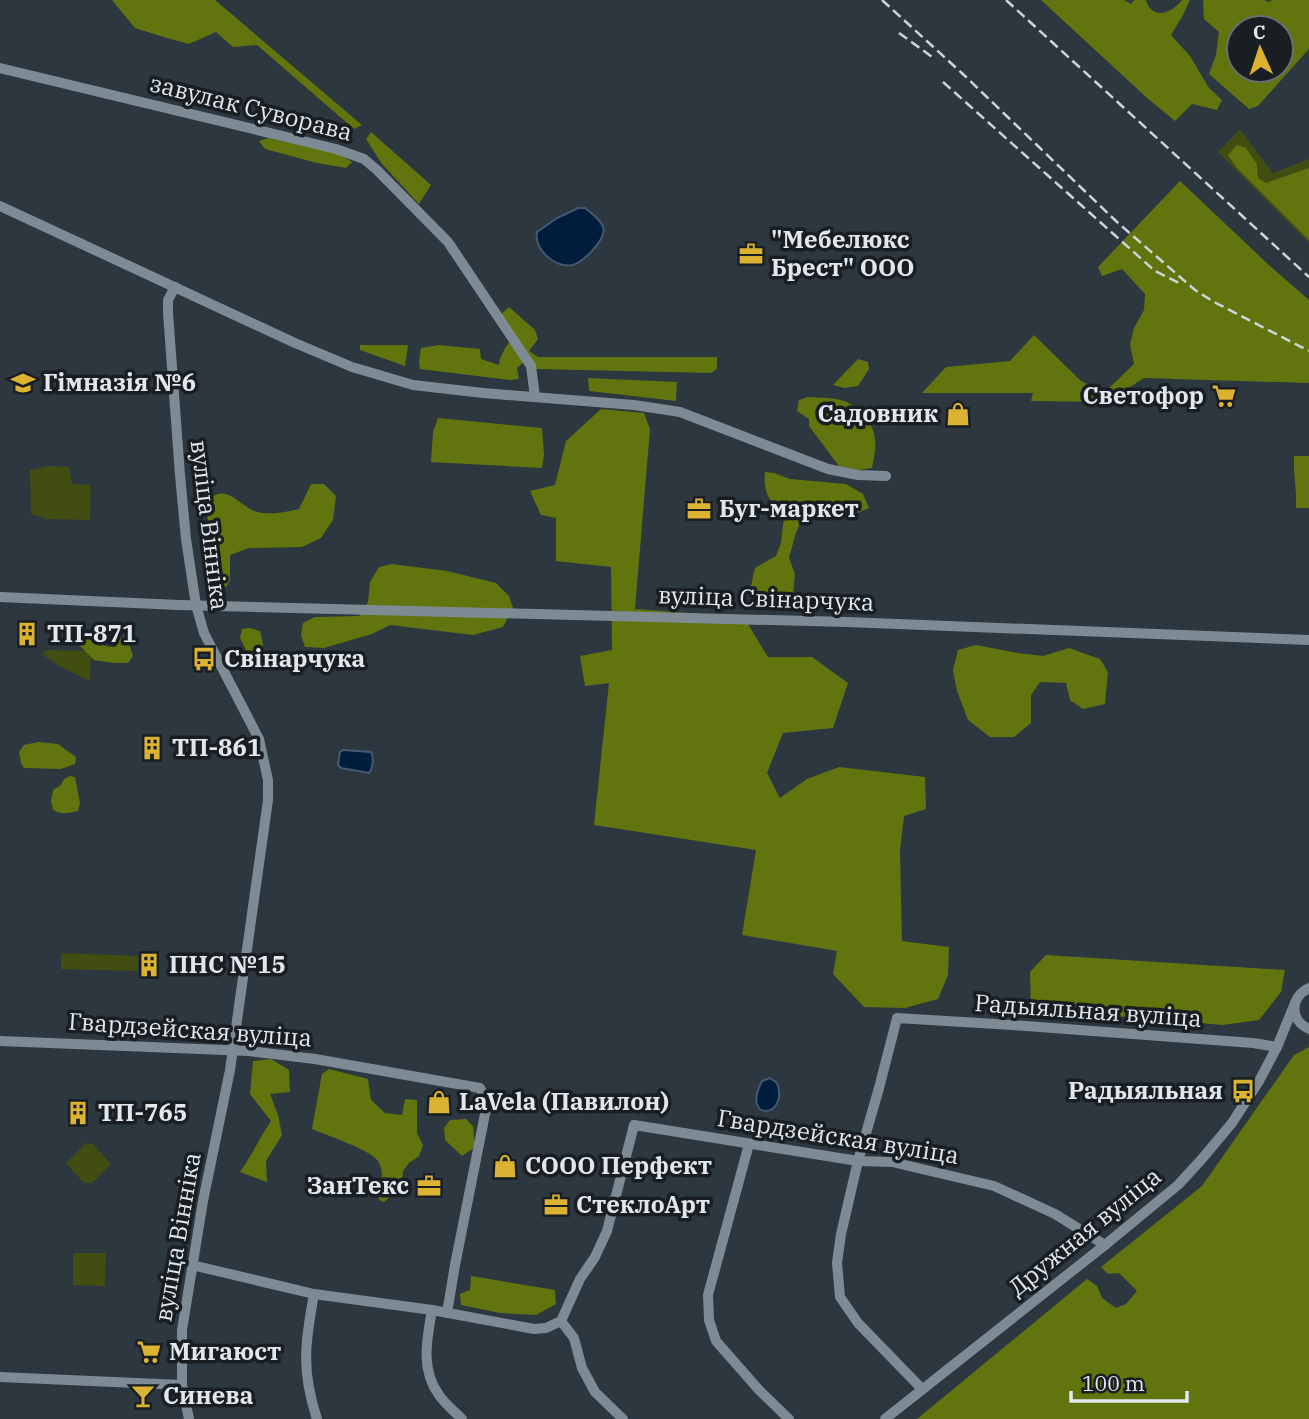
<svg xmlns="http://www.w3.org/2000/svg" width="1309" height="1419" font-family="'IBM Plex Serif',serif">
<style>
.green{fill:#424d12}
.forest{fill:#62740d;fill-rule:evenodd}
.water{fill:#001d3d;stroke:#445a72;stroke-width:2}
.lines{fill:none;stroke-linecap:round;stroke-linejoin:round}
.minor{stroke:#7e8a94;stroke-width:10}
.rail{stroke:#ced4db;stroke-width:2.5;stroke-dasharray:10 5;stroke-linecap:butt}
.labels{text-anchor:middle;stroke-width:7;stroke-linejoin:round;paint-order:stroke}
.street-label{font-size:24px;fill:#e1e7ed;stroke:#191e22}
.poi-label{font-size:24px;font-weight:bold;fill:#e1e7ed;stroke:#191e22;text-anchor:start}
</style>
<rect width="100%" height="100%" fill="#2d3740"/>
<g class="green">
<path d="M1240,129L1273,173L1309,159V243L1218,152Z"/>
<path d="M49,466L69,467L72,484L91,485L90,520L47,519L31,514L30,470Z"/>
<path d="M47,650L91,651L90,681L59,666L42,654Z"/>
<path d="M61,953L138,956V971L61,969Z"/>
<path d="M86,1143L93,1144L111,1164L92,1183H84L66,1163Z"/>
<path d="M73,1253H106L105,1286L73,1285Z"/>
</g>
<g class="forest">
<path d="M112,0H215L362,125L354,129L257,45L233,47L216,32L189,44L167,38L135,28Z"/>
<path d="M1041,0H1124L1131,4L1134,0H1146C1152,21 1172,13 1182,0H1190L1182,17L1171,35L1190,56L1209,88L1222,100L1217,110L1192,104L1175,121L1146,97Z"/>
<path d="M1203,0H1264L1269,2L1272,0H1309V49L1258,106L1249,109L1209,74L1216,55L1219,32L1204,19ZM1281,28V70H1239V28Z"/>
<path d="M371,132L431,185L419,204L382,164L366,139Z"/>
<path d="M268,138L339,154L352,162L346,168L317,163L265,149L259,141Z"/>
<path d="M1237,145L1246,148L1257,164L1258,178L1266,183L1309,168V240L1237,168L1228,155Z"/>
<path d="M1180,181L1270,266L1309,300V383L1144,378L1107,402L1031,401L1033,393H922L946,367L1010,361L1034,335L1080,380L1103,394L1134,364L1130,344L1134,328L1144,310L1145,294L1122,269L1102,276L1098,267Z"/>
<path d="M509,307L535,330L538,339L529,351L538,357H717V369L711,373L537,369L524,362L517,368L519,379L510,380L420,369L419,361L421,348L439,345L480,349L481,359L499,365C500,352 509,346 513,333L500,315Z"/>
<path d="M360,345H408L405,366L360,350Z"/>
<path d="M858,359L868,362L869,369L858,386L844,388L833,385Z"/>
<path d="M588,378L677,382L676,401L589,391Z"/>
<path d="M808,397C821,398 835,397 847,402C852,404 856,409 860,412C879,429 877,446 872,468L858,470L839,466L809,426V419L797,411L799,400Z"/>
<path d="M601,409L644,413L650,429L635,609L701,614L748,624L768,657H812L848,683L833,728L783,733L767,773L780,798L807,779L839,767L925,777L926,809L904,816L900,851L902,941L949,947L948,975L938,999L905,1008L864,1007L833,974L837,951L742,935L756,850L594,825L609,683L585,686L580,656L612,650L611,567L556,561V518L541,515L530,491L555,485L566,441Z"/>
<path d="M438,418L542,428L544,455L542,468L431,462L433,432Z"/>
<path d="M1294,456H1309V508H1296C1297,490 1293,474 1294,456Z"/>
<path d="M765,472L774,473L790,479L846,484L863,494L869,508L848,517L803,515L795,536L789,558L795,574L793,596L777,606H760L751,586L755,568L776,556L781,543L784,517C770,500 763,495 765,472Z"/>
<path d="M311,484H324L336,496L333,520L321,538L302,547L249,548L230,555V580L226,587L218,583L213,572L206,502C226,482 236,503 254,511C267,516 286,512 299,509Z"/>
<path d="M392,564L447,571L496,583L509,596L513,608L503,627L473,635L390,625L372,634L324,648L305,647L301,635L303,623L315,617L359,616L368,602L370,582L379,567Z"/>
<path d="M250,628L260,631L263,644L265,659L261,663L252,662L240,638L242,629Z"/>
<path d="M84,631C95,641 100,647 116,647L118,639L124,636L127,637L133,656L128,663H113L94,660L73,639L75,632Z"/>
<path d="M976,645L1018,653L1043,656L1069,648L1100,659L1108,672L1105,704L1083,709L1070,700L1066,683L1040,682L1031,695V723L1014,737H990L968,720L957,691L953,670L958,650Z"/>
<path d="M38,742L58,744L76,757L75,764L61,769L24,768L21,763L19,752L24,745Z"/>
<path d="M70,776L75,777L80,803L78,811C69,813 61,815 53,810L51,801L53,790L61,785L64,779Z"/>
<path d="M1046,955L1285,970L1281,992L1259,1020L1223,1025L1031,1009L1030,972Z"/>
<path d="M1309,1047V1419H917L1087,1279L1097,1286L1102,1298L1116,1308L1126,1304L1137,1291L1119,1273L1108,1274L1101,1267L1202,1186L1294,1055Z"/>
<path d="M271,1059L289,1070L290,1092L270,1094L278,1115L282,1135L266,1161L267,1182L240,1172C252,1155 260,1137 271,1121L250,1094L253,1061Z"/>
<path d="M329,1069L368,1079L371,1100L385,1113L402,1115L405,1099L417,1100V1133L423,1145L419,1156L409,1163L403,1171L402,1186L384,1202L379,1200C381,1187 385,1172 378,1161C371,1150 326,1135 312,1129L322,1074Z"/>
<path d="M466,1119L473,1126L475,1147L462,1156L445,1140L444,1128L450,1120Z"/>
<path d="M471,1276L555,1290L556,1304L536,1315L500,1313L461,1305L460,1294L470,1290Z"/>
</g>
<g class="water">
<path d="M578,208H585C606,224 611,231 591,252C586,257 580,263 573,265C555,268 534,250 537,232L557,218Z"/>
<path d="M343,750L371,752C374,757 373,768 369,773L341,768L338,765L340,752Z"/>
<path d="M770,1078L777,1083C790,1118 740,1123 762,1081Z"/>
</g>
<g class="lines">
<g class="minor">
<path d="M0,68L336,149L364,159L377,170L448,242L531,366L535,397"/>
<path d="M0,206L295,343L352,367L413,385L483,393L634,405L680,412L828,469L858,475L886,476"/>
<path d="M175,287L168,300V313L180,475L186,539L196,605L204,633L259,739L268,780V800L230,1070L203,1201L182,1330V1385L189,1419"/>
<path d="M0,597L179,605L847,622L1309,640"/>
<path d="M1309,988C1290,997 1289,1020 1309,1029"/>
<path d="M0,1041L249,1051L315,1059L480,1088L486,1100V1109L455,1265L447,1313"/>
<path d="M749,1144L708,1295L709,1320L716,1341L759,1390L789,1419"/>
<path d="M192,1265L314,1294L432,1310L534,1329L546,1328L561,1321"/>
<path d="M314,1294C305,1343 301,1370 317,1419"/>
<path d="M432,1310C427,1339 420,1369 439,1395C445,1404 454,1411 462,1419"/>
<path d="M0,1377L182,1385"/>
<path d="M922,1389L858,1323L840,1297L837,1263L841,1234L858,1161L879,1088L897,1018L1012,1025L1253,1043L1277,1047"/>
<path d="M623,1419L595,1392L582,1368L574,1338L561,1321L580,1279L595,1257L607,1231L634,1125L858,1161L892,1162L994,1186L1055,1214L1105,1245"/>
<path d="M885,1419L1105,1245L1178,1185L1201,1160L1232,1123L1259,1081L1277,1047L1295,1003"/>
</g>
<g class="rail">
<path d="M882,0L965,76L1117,222L1195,290L1214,302L1309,351"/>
<path d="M1006,0L1309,277"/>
<path d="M899,33L935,59"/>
<path d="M943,82L1155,271L1179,283"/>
</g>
</g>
<defs>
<g id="office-bare" transform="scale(1.89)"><path d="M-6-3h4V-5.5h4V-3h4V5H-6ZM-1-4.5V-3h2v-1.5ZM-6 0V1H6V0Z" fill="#dcb233" stroke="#191e22" stroke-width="2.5" paint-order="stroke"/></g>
<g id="school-bare" transform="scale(1.89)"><path d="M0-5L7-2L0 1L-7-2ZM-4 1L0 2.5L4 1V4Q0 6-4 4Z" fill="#dcb233" stroke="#191e22" stroke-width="2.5" paint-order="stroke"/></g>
<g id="supermarket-bare" transform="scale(1.89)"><path d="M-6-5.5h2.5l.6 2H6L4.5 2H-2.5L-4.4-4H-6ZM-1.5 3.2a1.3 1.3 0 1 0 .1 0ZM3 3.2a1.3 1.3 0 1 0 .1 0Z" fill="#dcb233" stroke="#191e22" stroke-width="2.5" paint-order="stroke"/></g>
<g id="shop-bare" transform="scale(1.89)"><path d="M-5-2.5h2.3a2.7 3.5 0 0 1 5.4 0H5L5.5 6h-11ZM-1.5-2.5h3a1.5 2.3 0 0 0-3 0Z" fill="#dcb233" stroke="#191e22" stroke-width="2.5" paint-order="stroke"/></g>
<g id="building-bare" transform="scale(1.89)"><path d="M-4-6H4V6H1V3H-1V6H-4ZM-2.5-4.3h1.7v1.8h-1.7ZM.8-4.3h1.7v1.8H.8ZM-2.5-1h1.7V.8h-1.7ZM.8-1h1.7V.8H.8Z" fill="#dcb233" stroke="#191e22" stroke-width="2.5" paint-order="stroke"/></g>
<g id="bus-bare" transform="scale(1.89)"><path d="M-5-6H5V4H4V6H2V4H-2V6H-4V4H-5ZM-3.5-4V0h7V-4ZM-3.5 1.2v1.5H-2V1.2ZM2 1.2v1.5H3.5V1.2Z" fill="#dcb233" stroke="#191e22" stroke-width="2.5" paint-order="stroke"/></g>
<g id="bar-bare" transform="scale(1.89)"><path d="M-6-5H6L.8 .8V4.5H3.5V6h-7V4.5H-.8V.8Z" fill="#dcb233" stroke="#191e22" stroke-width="2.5" paint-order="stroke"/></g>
</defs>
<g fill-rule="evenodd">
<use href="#office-bare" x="751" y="254"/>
<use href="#school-bare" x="23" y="383"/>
<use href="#supermarket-bare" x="1224" y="396"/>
<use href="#shop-bare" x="958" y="414"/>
<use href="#office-bare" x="699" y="509"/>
<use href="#building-bare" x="27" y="634"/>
<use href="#bus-bare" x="204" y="659"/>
<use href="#building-bare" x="152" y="748"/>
<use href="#building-bare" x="149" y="965"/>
<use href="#bus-bare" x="1243" y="1091"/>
<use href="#shop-bare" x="439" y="1102"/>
<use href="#building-bare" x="78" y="1113"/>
<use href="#shop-bare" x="505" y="1166"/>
<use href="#office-bare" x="429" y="1186"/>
<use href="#office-bare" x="556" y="1205"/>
<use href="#supermarket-bare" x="149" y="1352"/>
<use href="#bar-bare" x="143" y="1396"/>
</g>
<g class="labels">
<g class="street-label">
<text transform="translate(251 108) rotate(14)" y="8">завулак Суворава</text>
<text transform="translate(209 525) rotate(83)" y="8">вуліца Вінніка</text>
<text transform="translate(766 599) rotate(2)" y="8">вуліца Свінарчука</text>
<text transform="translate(1088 1011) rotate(4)" y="8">Радыяльная вуліца</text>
<text transform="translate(190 1030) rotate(4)" y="8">Гвардзейская вуліца</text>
<text transform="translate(838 1137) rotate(9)" y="8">Гвардзейская вуліца</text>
<text transform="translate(1085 1232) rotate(-39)" y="8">Дружная вуліца</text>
<text transform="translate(178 1237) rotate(-80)" y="8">вуліца Вінніка</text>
</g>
<g class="poi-label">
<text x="771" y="248">"Мебелюкс<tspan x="771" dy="28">Брест" ООО</tspan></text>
<text x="43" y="391">Гімназія №6</text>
<text x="1204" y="404" text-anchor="end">Светофор</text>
<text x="938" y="422" text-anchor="end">Садовник</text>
<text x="719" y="517">Буг-маркет</text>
<text x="47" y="642">ТП-871</text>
<text x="224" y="667">Свінарчука</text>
<text x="172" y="756">ТП-861</text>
<text x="169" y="973">ПНС №15</text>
<text x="1223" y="1099" text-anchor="end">Радыяльная</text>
<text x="459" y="1110">LaVela (Павилон)</text>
<text x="98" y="1121">ТП-765</text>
<text x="525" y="1174">СООО Перфект</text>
<text x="409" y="1194" text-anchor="end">ЗанТекс</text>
<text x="576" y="1213">СтеклоАрт</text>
<text x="169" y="1360">Мигаюст</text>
<text x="163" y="1404">Синева</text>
</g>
</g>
<g transform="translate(1260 49) rotate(357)"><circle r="33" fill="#191e22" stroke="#696e73" stroke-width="2"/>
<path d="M0-5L12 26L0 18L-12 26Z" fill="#dcb233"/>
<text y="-10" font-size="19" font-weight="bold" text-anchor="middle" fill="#e1e7ed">С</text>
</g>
<path d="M1071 1391v10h116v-10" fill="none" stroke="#e1e7ed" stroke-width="3.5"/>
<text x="1082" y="1391" font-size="21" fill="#e1e7ed" stroke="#191e22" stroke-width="5" paint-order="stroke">100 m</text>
</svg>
